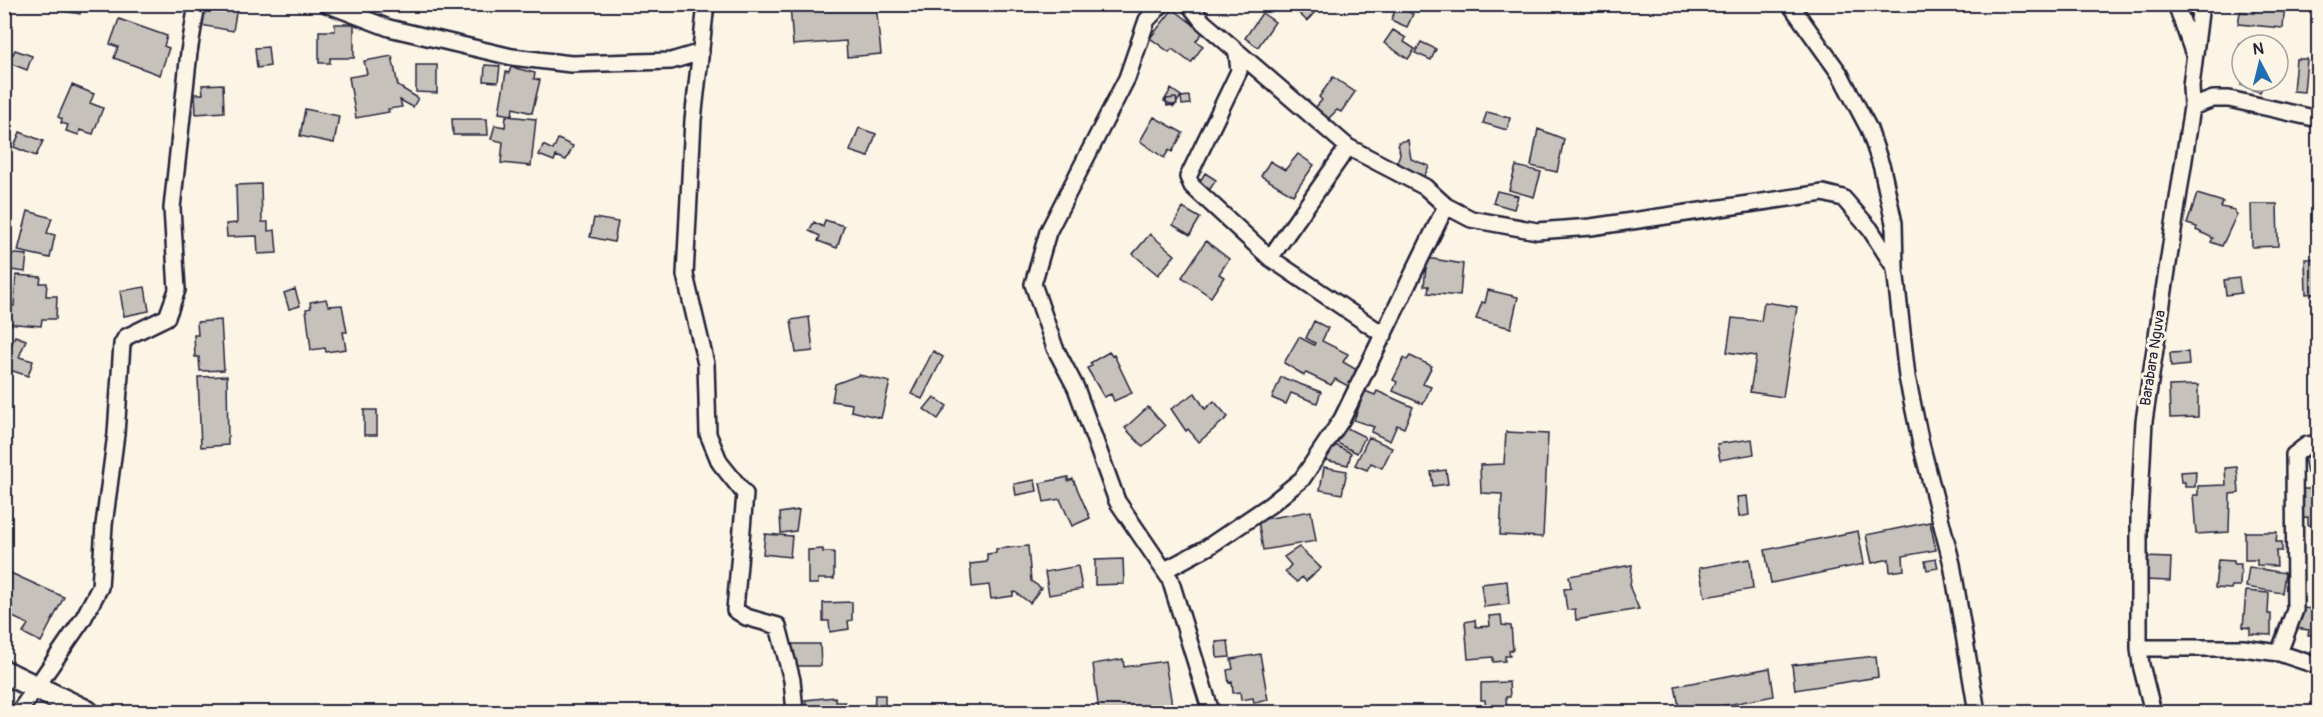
<svg xmlns="http://www.w3.org/2000/svg" width="2323" height="717" viewBox="0 0 2323 717" font-family="Pangolin,sans-serif">
<style>
.building{fill:#c6c1bb;stroke:#22223b;stroke-width:1.5}
.lines{fill:none;stroke-linecap:round;stroke-linejoin:round}
.minor-casing{stroke:#22223b;stroke-width:20}
.secondary-casing{stroke:#22223b;stroke-width:27}
.minor{stroke:#fcf5e5;stroke-width:15}
.secondary{stroke:#fcf5e5;stroke-width:22}
.labels{text-anchor:middle;dominant-baseline:central;stroke-width:6;stroke-linejoin:round;paint-order:stroke}
.street-label{font-size:15px;fill:#22223b;stroke:#fcf5e5}
</style>
<rect width="100%" height="100%" fill="#fcf5e5"/>
<filter id="ink" filterUnits="userSpaceOnUse"><feTurbulence type="fractalNoise" baseFrequency=".0167" numOctaves="2"/><feDisplacementMap in="SourceGraphic" scale="12" xChannelSelector="R" yChannelSelector="G"/><feConvolveMatrix kernelMatrix="1 2 1 2 8 2 1 2 1" color-interpolation-filters="sRGB"/></filter>
<g filter="url(#ink)">
<path class="building" d="M64,4H82L80,14L63,11Z
M204,4L237,7L233,31L200,25Z
M790,4H876L881,54L847,57L846,41L793,45Z
M1289,4H1320L1321,5L1307,21Z
M1441,4H1465L1462,12Z
M2255,4H2285L2283,28L2238,24L2240,12L2254,13Z
M1397,6L1413,14L1407,27L1391,20Z
M1173,9L1203,32L1196,41L1203,46L1191,63L1172,49L1169,52L1150,38Z
M1262,13L1275,22L1258,47L1245,38Z
M119,19L167,36L164,46L169,48L160,75L114,58L118,47L110,44Z
M335,24H354V58H330V63H319V31H335Z
M1393,30L1406,38L1404,42L1415,49L1408,59L1384,43Z
M1421,42L1436,49L1431,60L1415,53Z
M2240,44L2245,45H2242V61L2236,60Z
M268,47L270,66L257,68L255,48Z
M15,50L32,56L27,70L4,61L6,52L13,54Z
M392,56L398,86L418,98L413,107L400,100L402,107L388,109L389,112L356,118L349,77L367,74L364,61Z
M2296,59H2307L2304,92L2293,91Z
M416,65H437V93L416,92Z
M485,65L500,66L498,82L484,81Z
M511,67L535,73L534,79L540,80L532,113L513,108L512,115L499,113L506,72L509,73Z
M1333,77L1355,92L1341,112L1337,110L1328,119L1315,108L1322,100L1319,97Z
M2243,81H2265L2260,92L2241,85Z
M223,84L224,112L196,114L195,94H203L202,85Z
M72,85L94,94L90,103L103,108L93,134L80,130L79,135L66,131L68,125L61,123L62,119L58,117Z
M1171,89L1181,96L1174,107L1164,101Z
M1189,96L1190,104L1182,105L1181,97Z
M1176,98L1177,104L1167,106L1166,99Z
M305,109L339,116L334,143L300,136Z
M1487,112L1510,118L1507,130L1483,123Z
M506,116L536,119L531,166L501,163L503,142L491,139L495,125L505,127Z
M1154,117L1183,133L1172,152L1169,150L1164,158L1140,141Z
M452,119H487L488,135H453Z
M859,128L876,134L868,157L850,151Z
M1538,129L1564,139L1557,172L1531,166Z
M20,132L43,141L36,156L14,147Z
M558,139L573,146L566,160L556,156L554,161L539,155L543,145L553,150Z
M1408,140L1411,159L1429,166L1424,177L1396,165L1400,154L1398,142Z
M2315,143H2318V227H2315Z
M1298,154L1314,165L1293,195L1261,176L1270,161L1285,170Z
M1516,166L1541,172L1534,197L1509,190Z
M1205,173L1216,180L1208,192L1197,186Z
M261,184L262,222H268V231L275,230L277,253L258,254L257,236L227,237L226,224L237,223L236,185Z
M1497,191L1518,196L1514,209L1493,203Z
M2197,194L2223,202L2221,207L2235,210V213L2237,214L2222,246L2211,242L2213,238L2196,230L2197,227L2187,224Z
M2251,204H2277L2278,246L2252,247Z
M1183,208L1200,218L1190,235L1173,225Z
M28,211L52,218L47,233L55,235L50,258L18,251Z
M594,218L618,222L614,242L590,237Z
M825,220L844,226L837,248L818,241L820,236L809,231L814,222L823,227Z
M1150,234L1175,255L1158,275L1133,254Z
M1206,241L1229,259L1219,274L1224,277L1211,297L1182,277Z
M4,253L27,255L25,272L4,269Z
M1427,258L1463,264L1460,296L1428,293L1429,286H1424Z
M2305,259H2318V293L2306,294Z
M16,275L41,277L40,283H47L46,296H57L56,319H42L41,326L4,323L5,306H14Z
M2239,278L2241,293L2226,295L2224,280Z
M145,287L149,311L124,316L120,291Z
M295,289L300,306L289,309L284,293Z
M1488,290L1518,297L1511,328L1476,319L1482,302L1485,303Z
M326,299L328,306L342,305L347,332H343L346,349L326,352L325,348L311,350L306,309L311,308L310,302Z
M1764,302L1797,307L1783,397L1750,392L1756,356L1727,352L1732,318L1761,321Z
M809,317L813,351L796,353L791,320Z
M221,320L224,370L200,371L199,357H195L194,335H198L197,322Z
M1314,321L1328,328L1322,341L1348,354L1343,362L1357,370L1348,386L1335,379L1331,385L1306,373L1304,375L1284,363L1299,337L1314,345L1315,343L1306,338Z
M15,336L26,340L19,357L33,361L28,376L10,370L11,366L4,364Z
M933,351L943,357L922,399L911,394Z
M1109,352L1112,356L1114,355L1132,393L1114,401L1111,394L1104,397L1087,368L1092,366L1090,363Z
M2188,352L2189,365L2171,367L2170,353Z
M1410,356L1432,366L1423,384L1431,387L1423,404L1393,391L1397,382L1393,380L1404,358L1407,360Z
M859,375L890,382L881,418L851,411L852,404L832,401L835,384Z
M227,376L228,445L201,447L198,377Z
M1281,377L1321,392L1317,403L1291,393L1286,404L1272,398Z
M2198,385V417L2170,418L2169,386Z
M1365,391L1375,395L1377,391L1413,407L1404,428L1397,425L1390,441L1371,432L1374,427L1354,420Z
M1195,393L1205,409L1214,401L1228,417L1199,442L1188,429L1186,431L1171,409Z
M934,397L947,406L938,419L924,409Z
M1148,407L1165,426L1143,447L1125,428Z
M364,410H377V435H364Z
M1341,425L1365,437L1357,453L1333,441Z
M1506,432L1548,434L1543,537L1500,535L1502,494L1481,493L1480,465L1504,464Z
M1369,437L1392,448L1382,468L1371,463L1367,470L1355,465Z
M1752,439L1754,454L1720,460L1717,444Z
M1331,443L1351,453L1348,465L1321,459Z
M2318,449V482L2314,483L2312,472L2307,473L2303,452Z
M1324,467L1347,471L1342,494L1320,490Z
M2237,467L2239,493L2230,494L2229,532L2196,534L2193,495H2198V486L2226,485L2225,468Z
M1446,470L1448,484L1433,486L1431,472Z
M2196,471L2195,487H2185V482H2181L2180,472Z
M1068,477V481L1073,479L1090,518L1072,526L1060,499L1044,502L1040,483Z
M1035,480L1037,491L1016,495L1014,484Z
M2298,489H2318L2317,525H2308V517L2298,518Z
M1747,496L1749,515L1739,517L1737,497Z
M799,510L796,531L781,533L780,513Z
M1311,511L1316,541L1263,550L1258,520Z
M1930,522L1936,550L1903,556L1904,570L1890,572L1889,559L1872,563L1866,535Z
M1858,531L1864,564L1771,583L1765,550Z
M2245,532H2277L2276,542H2282V551H2276L2277,566L2257,565V560H2245Z
M765,534L792,536L790,557L763,554Z
M1028,546L1031,581L1041,588L1030,603L1015,592L1013,593V596L991,599L989,585L972,587L970,564L987,562V554L996,553V549Z
M1299,547L1321,568L1306,581L1302,577L1297,582L1285,572L1291,565L1284,557Z
M823,549V552H834V579H818V584H808V550Z
M2144,557L2171,558L2170,581L2143,580Z
M1123,559L1124,584L1095,585V560Z
M1750,559L1753,589L1705,597L1699,568Z
M1936,559L1938,568L1927,570L1925,561Z
M2218,560L2234,561V564H2241L2240,586H2232L2231,589L2215,588Z
M1632,565L1630,588L1639,609L1576,620L1575,609L1567,610L1564,589L1571,588L1569,576Z
M1078,566L1082,589L1049,595L1045,572Z
M2249,567L2285,573L2282,593L2246,587Z
M4,570L64,597L41,642L23,633L28,624L4,613Z
M1507,581L1509,604L1484,607L1481,584Z
M2246,591L2269,593L2268,614H2271V635L2250,634V628L2243,627Z
M2311,600H2318V642L2313,641L2314,635H2308L2309,630L2294,628L2297,607L2311,609Z
M852,602V620L848,621L849,629L830,632L829,621H823V603Z
M1501,615L1502,625L1511,626L1513,650L1509,651L1510,656H1505V661L1493,662V657L1468,659L1465,622L1475,620L1476,627L1490,626L1489,616Z
M1228,641L1230,657L1217,658L1216,642Z
M788,644H820L821,666H792Z
M1260,654L1268,700L1254,703L1253,698L1241,700L1240,692L1233,693L1232,682L1229,683L1227,670L1233,669L1231,659Z
M1876,656L1878,677L1795,690L1792,665Z
M1123,659L1124,667L1165,661L1173,712H1099L1093,664Z
M1770,668L1774,696L1690,712H1680L1675,686Z
M1509,682L1510,697H1506L1507,712H1486L1485,700H1481V683Z
M875,695H885V712H874Z
M835,697L836,702H845V712H801V706H806L805,700Z"/>
<g class="lines">
<g class="minor-casing">
<path id="minor" d="M326,4L389,28L512,57L571,64L671,61L701,52
M706,4L693,120L685,275L706,364L708,434L720,463L745,494L735,610L746,617L778,626L792,680L795,712
M1162,4L1147,20L1127,78L1048,232L1033,284L1055,348L1076,388L1117,501L1170,579L1211,712
M1189,4L1203,22L1348,147L1425,187L1446,206L1471,219L1537,231L1591,227L1823,193L1843,198L1870,229L1895,268
M1790,4L1840,74L1869,129L1882,168L1894,223L1895,268L1907,377L1921,444L1952,564L1977,712
M2176,4L2193,52
M1237,53L1239,71L1188,177L1192,186L1270,258L1384,335
M2192,107L2213,99H2229L2318,119
M1270,258L1348,147
M1165,570L1208,547L1270,505L1302,479L1342,419L1446,206
M2139,648H2243L2279,653L2318,666
M2279,653L2295,610L2294,455L2307,445L2318,443
M19,712L83,619L100,587L104,525L116,434L122,344L126,337L167,317L177,290L172,208L189,52L197,4
M2153,712L2141,665L2139,648V518L2144,421L2192,107L2191,86L2201,4"/>
</g>
<g class="secondary-casing">
<path id="secondary" d="M4,672L87,712"/>
</g>
<use href="#minor" class="minor"/>
<use href="#secondary" class="secondary"/>
</g>
</g>
<g class="labels">
<g class="street-label">
<text transform="translate(2153 358) rotate(-81)">Barabara Nguva</text>
</g>
</g>
<rect width="2323" height="717" fill="none" stroke="#fcf5e5" stroke-width="24"/>
<rect x="12" y="12" width="2299" height="693" fill="none" stroke="#22223b" stroke-width="2" filter="url(#ink)"/>
<g transform="translate(2260 63) rotate(353)"><circle r="28" fill="#fcf5e5" stroke="#a5a1a1" stroke-width="1.5"/>
<path d="M0-4.5L10 22L0 15L-10 22Z" fill="#1f6fb2"/>
<text y="-9" font-size="16" font-weight="bold" text-anchor="middle" fill="#22223b">N</text>
</g>
</svg>
